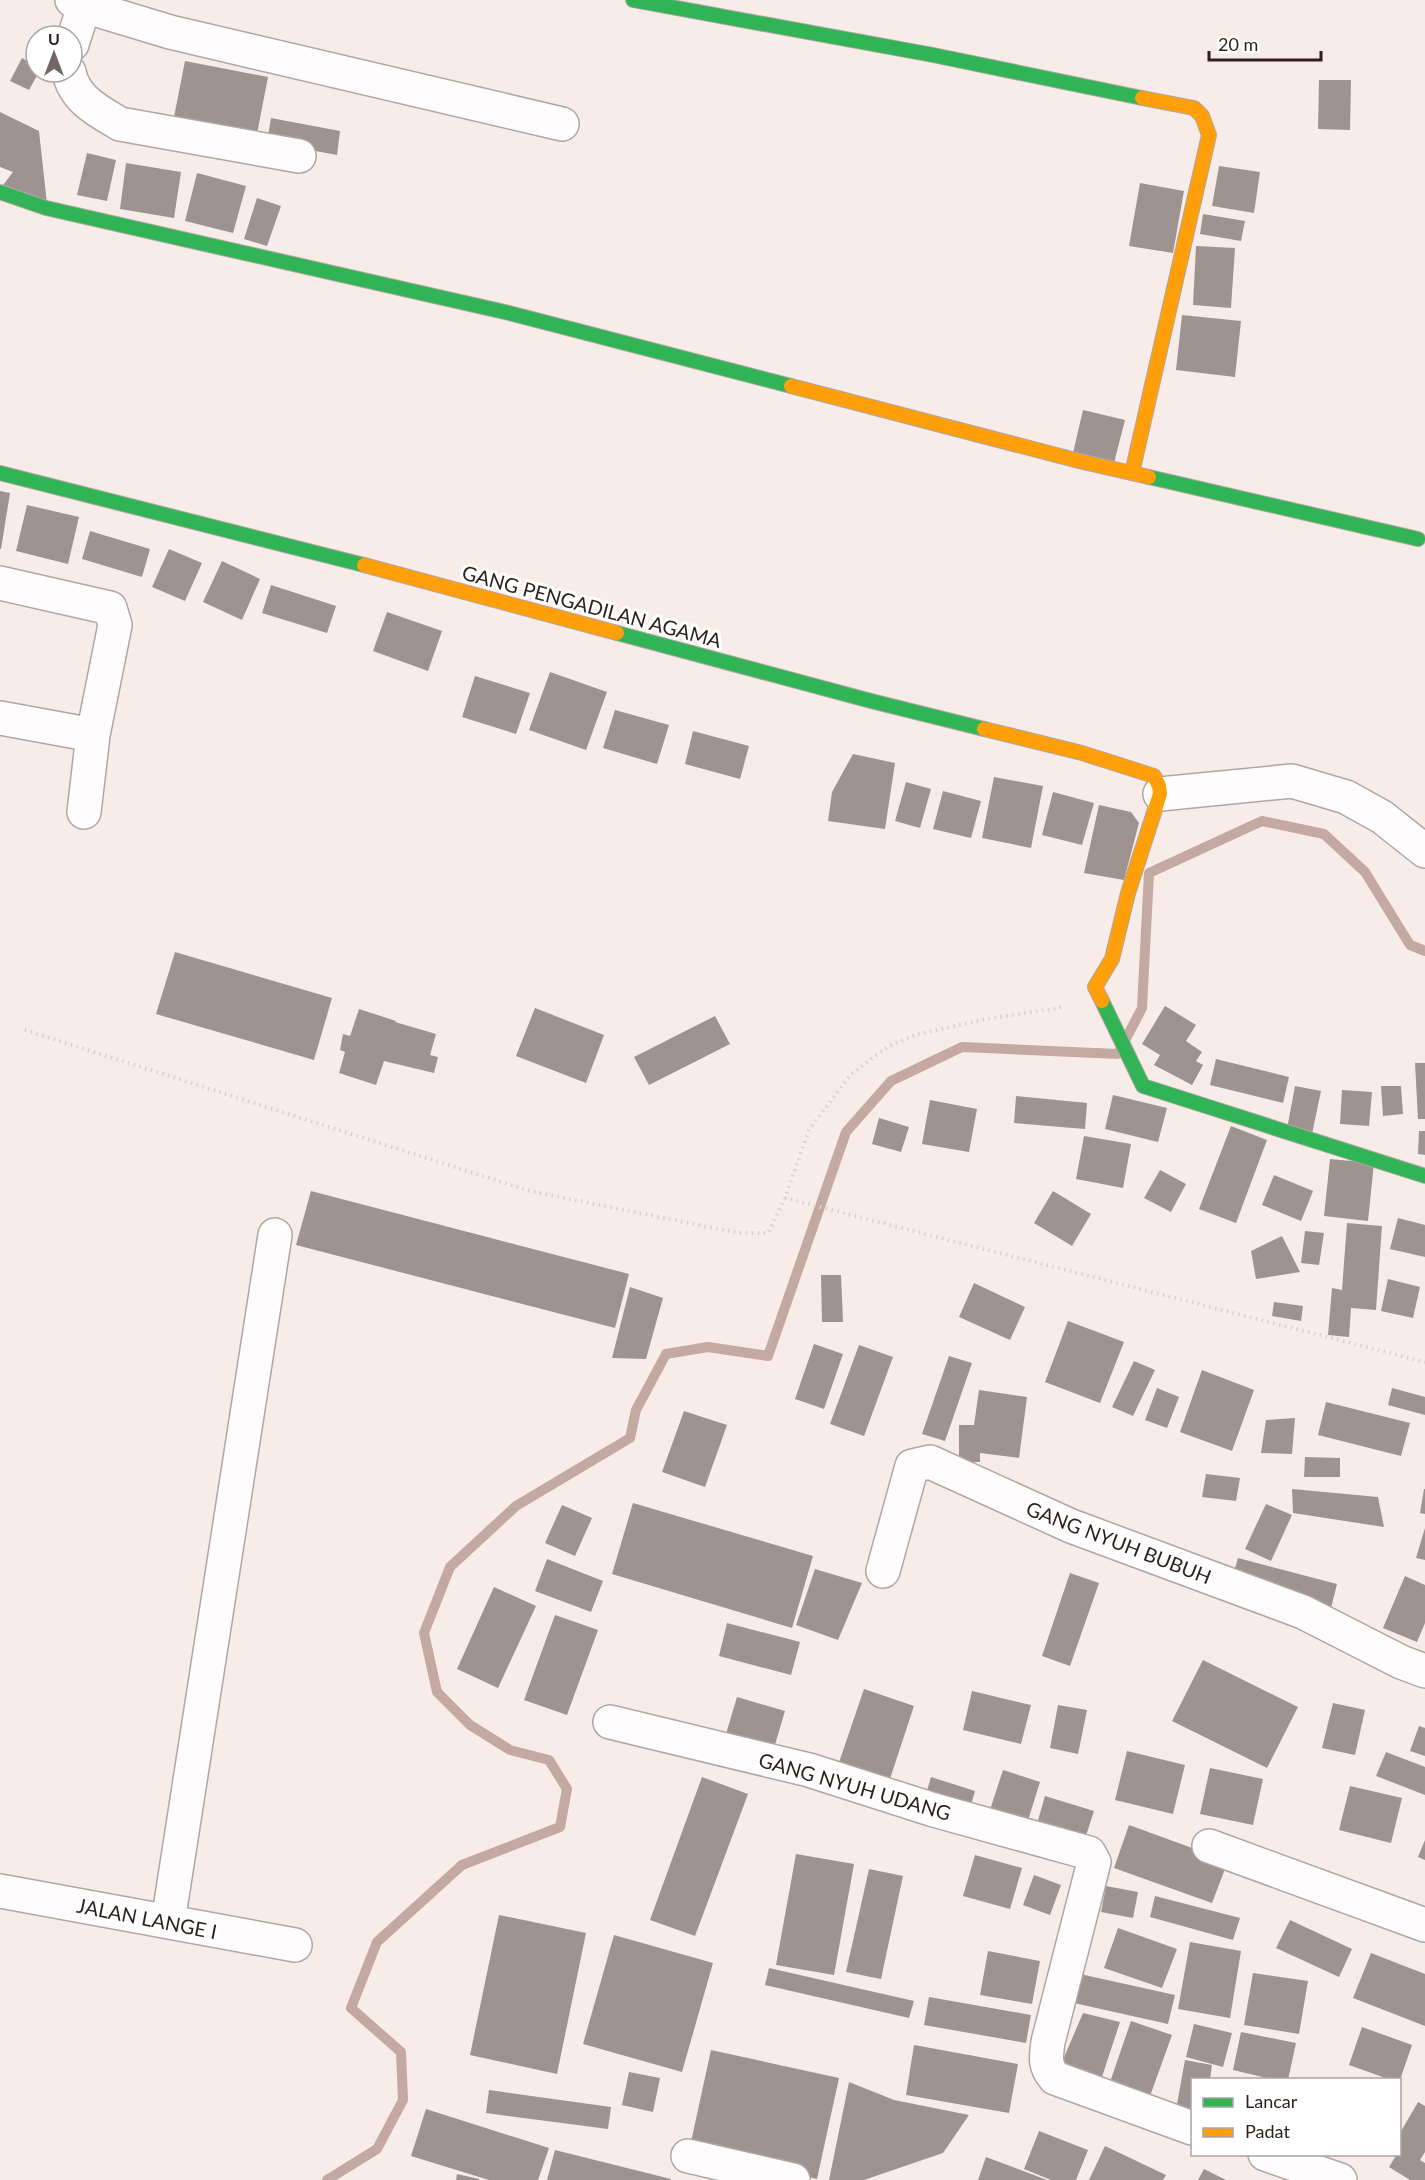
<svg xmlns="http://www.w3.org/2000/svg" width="1425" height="2180" viewBox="0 0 1425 2180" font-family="Lato,sans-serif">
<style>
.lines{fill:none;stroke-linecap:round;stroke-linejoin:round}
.stream{stroke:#c4a9a3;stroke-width:10}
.building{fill:#9e9390}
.street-casing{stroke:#b1a6a3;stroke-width:36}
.fast-casing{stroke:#b1a6a3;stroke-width:16}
.slow-casing{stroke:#b1a6a3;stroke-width:16}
.path{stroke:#d6d2d2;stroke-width:4;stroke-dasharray:1.5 4.5;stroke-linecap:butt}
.street{stroke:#fefcfc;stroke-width:33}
.fast{stroke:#30b455;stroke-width:14}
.slow{stroke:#ff9f0a;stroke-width:14}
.labels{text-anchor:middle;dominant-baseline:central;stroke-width:6;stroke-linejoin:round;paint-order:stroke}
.street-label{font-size:20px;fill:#2c1f1c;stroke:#fff}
</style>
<rect width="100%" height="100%" fill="#f8ece9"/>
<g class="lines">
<path class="stream" d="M327,2180L377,2149L403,2100L401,2052L351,2008L377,1942L462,1865L560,1827L567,1789L549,1760L510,1750L470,1725L437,1692L424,1633L450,1567L516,1506L630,1438L636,1410L666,1354L708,1347L768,1356L846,1132L891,1081L962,1047L1118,1054L1142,1008L1149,873L1262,821L1324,834L1365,872L1410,945L1425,951"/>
</g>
<path class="building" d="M22,58L36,66V72H39L29,90L10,81Z
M185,61L268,77L257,134L174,117Z
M1319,80H1351L1350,130L1318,129Z
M0,112L39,131L47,204L0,189L13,172L0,167Z
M271,118L340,131L337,155L267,142Z
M87,153L116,160L107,201L77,195Z
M126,163L181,172L174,218L120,209Z
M1219,166L1260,172L1254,213L1212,206Z
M197,173L246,186L233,233L185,221Z
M1140,183L1184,191L1173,253L1129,246Z
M257,198L281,206L267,246L244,239Z
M1203,214L1245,221L1241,241L1200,234Z
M1196,246L1235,248L1231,308L1193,305Z
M1182,315L1241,321L1235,377L1176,370Z
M1083,410L1125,420L1114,463L1073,453Z
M0,491L10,493L1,549H0Z
M27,505L79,517L68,564L16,551Z
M90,531L150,549L142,577L82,559Z
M169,549L202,563L185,601L152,587Z
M222,561L260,579L242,620L203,602Z
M271,585L336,606L327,633L262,613Z
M387,612L442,631L428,671L373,651Z
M550,672L607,692L586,750L529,730Z
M475,676L530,693L516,734L462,717Z
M615,710L669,725L657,764L603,748Z
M693,731L749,746L740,779L685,764Z
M853,754L895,763L885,829L828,821L832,792Z
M994,777L1043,786L1031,848L982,838Z
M906,782L931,789L920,828L895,821Z
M943,791L981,801L971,838L933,829Z
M1053,792L1094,803L1082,845L1042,835Z
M1099,805L1131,812L1139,823L1124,880L1084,873Z
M175,952L332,998L314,1060L156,1014Z
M1165,1006L1196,1025L1186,1041L1202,1052L1196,1061L1203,1065L1192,1085L1154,1065L1160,1055L1142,1044Z
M535,1008L604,1035L586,1083L516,1056Z
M359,1009L396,1021L395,1022L436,1034L430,1055L438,1057L434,1073L384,1061L376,1085L339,1073L345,1052L340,1050L343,1034L350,1036Z
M715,1016L730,1044L649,1085L634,1057Z
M1216,1059L1289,1077L1283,1103L1210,1085Z
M1415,1063H1425V1119H1418Z
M1295,1086L1321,1091L1312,1134L1287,1129Z
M1381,1086H1401L1403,1114L1383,1116Z
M1342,1090L1372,1092L1369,1126L1340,1124Z
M1113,1095L1167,1108L1158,1142L1105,1129Z
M1016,1096L1087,1103L1085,1129L1014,1123Z
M930,1100L977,1109L969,1152L922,1144Z
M879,1118L909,1127L901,1152L872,1144Z
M1231,1126L1267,1140L1236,1223L1199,1209Z
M1419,1131H1425V1155L1418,1154Z
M1084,1136L1131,1144L1123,1188L1076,1179Z
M1330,1159L1374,1163L1368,1221L1324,1216Z
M1160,1170L1186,1184L1171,1212L1144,1198Z
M1274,1175L1313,1191L1301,1221L1262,1205Z
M311,1191L629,1274L615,1328L296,1245Z
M1053,1191L1091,1214L1072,1246L1034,1223Z
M1398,1218L1425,1225V1257L1390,1249Z
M1347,1223L1382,1226L1376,1310L1351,1308L1349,1337L1328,1335L1332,1288L1342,1290Z
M1305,1231L1324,1233L1319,1265L1301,1263Z
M1282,1236L1300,1272L1256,1279L1251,1251Z
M821,1275H841L843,1322H822Z
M1388,1279L1420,1287L1413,1318L1381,1311Z
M974,1283L1025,1307L1010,1340L959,1317Z
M630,1287L663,1298L646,1359L612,1358Z
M1274,1302L1303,1306L1301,1321L1272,1316Z
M1068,1321L1124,1342L1100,1403L1045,1382Z
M814,1344L843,1354L824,1409L795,1399Z
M859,1345L893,1357L864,1436L830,1424Z
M949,1356L972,1363L945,1441L922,1434Z
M1134,1361L1155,1370L1133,1416L1112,1407Z
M1202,1370L1254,1390L1232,1451L1180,1432Z
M1157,1388L1179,1397L1167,1428L1145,1420Z
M1392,1388L1425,1397V1415L1388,1405Z
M979,1390L1027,1397L1019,1458L980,1453V1462H959V1425H974Z
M1326,1402L1410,1423L1401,1456L1318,1435Z
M684,1411L727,1425L705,1487L662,1472Z
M1295,1418L1292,1454L1261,1453L1266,1420Z
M1305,1457L1340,1458V1477H1304Z
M1206,1474L1240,1478L1236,1501L1202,1497Z
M1292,1489L1378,1497L1384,1527L1293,1513Z
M1424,1489H1425V1514L1420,1513Z
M633,1503L813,1556L792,1628L612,1574Z
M1266,1504L1292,1515L1271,1561L1245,1549Z
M562,1505L592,1518L575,1556L545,1543Z
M1425,1528V1560L1416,1558Z
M1238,1558L1337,1584L1331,1608L1231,1582Z
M547,1559L603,1581L591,1612L535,1591Z
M815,1569L862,1583L838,1640L796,1625Z
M1070,1573L1099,1583L1070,1666L1042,1656Z
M1405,1576L1425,1585V1623L1417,1642L1383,1628Z
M494,1587L536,1606L498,1688L457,1669Z
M555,1615L598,1630L567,1715L524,1700Z
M727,1623L800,1642L791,1675L719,1656Z
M1203,1660L1298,1707L1267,1768L1172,1721Z
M864,1689L914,1706L885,1794L834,1777Z
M972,1691L1031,1705L1021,1744L963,1730Z
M737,1697L785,1711L774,1748L726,1734Z
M1333,1703L1365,1710L1355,1755L1322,1748Z
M1058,1705L1087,1710L1078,1754L1050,1748Z
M1419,1726L1425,1728V1756L1410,1751Z
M1127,1751L1185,1765L1173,1814L1115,1800Z
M1386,1752L1425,1767V1795L1376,1776Z
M1210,1768L1263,1779L1253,1825L1200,1814Z
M1003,1770L1040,1782L1025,1830L987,1819Z
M702,1777L748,1794L695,1936L650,1920Z
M931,1777L975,1791L967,1819L923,1805Z
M1350,1786L1402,1798L1391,1843L1339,1830Z
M1045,1796L1094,1811L1082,1848L1034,1834Z
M1129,1825L1228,1861L1212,1903L1114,1868Z
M1425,1840V1860L1418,1857Z
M796,1854L854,1864L834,1975L776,1965Z
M975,1855L1022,1868L1010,1909L963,1896Z
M869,1869L903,1876L881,1979L846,1972Z
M1034,1875L1061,1885L1050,1915L1023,1905Z
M1106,1886L1138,1892L1133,1918L1101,1912Z
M1155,1896L1240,1918L1233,1940L1150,1917Z
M499,1915L586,1933L557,2074L470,2055Z
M1290,1920L1352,1949L1339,1977L1276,1948Z
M1118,1928L1177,1949L1162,1988L1104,1968Z
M614,1935L713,1963L682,2072L583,2044Z
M1190,1942L1241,1951L1230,2018L1178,2009Z
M988,1951L1040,1961L1032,2004L980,1995Z
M1371,1953L1425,1974V2026L1353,1998Z
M769,1968L914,2001L909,2018L765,1985Z
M1253,1973L1308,1981L1299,2034L1244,2025Z
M1080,1974L1175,1995L1168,2024L1074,2003Z
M929,1997L1031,2015L1026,2043L924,2025Z
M1083,2013L1120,2022L1100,2083L1059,2069Z
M1131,2021L1172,2035L1150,2096L1110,2082Z
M1194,2024L1232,2033L1223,2067L1186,2057Z
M1362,2027L1412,2045L1400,2080H1391L1349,2065Z
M1241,2032L1296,2043L1288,2080H1275L1233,2070Z
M914,2045L1018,2064L1009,2113L906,2095Z
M711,2050L839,2078L817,2179L689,2151Z
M1185,2060L1212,2065L1210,2080H1192V2118L1175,2115Z
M629,2072L660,2078L653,2112L622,2105Z
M849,2082L894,2100L969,2115L943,2153L864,2180H829Z
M489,2090L611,2107L608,2129L486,2113Z
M1418,2102L1425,2106V2152L1420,2160L1425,2163V2180H1410L1389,2167L1397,2154H1400V2133Z
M426,2109L549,2148L538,2180H489L411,2156Z
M1039,2131L1088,2150L1076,2180H1051L1024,2169Z
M1105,2146L1166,2175L1163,2180H1089Z
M555,2150L671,2179V2180H547Z
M986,2157L1047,2180H978Z
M1204,2169L1226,2180H1198Z
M457,2174L479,2179V2180H456Z"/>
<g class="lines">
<g class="street-casing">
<path id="street" d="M72,0L84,6L170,32L562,124
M72,44L84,6L88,0
M69,72C74,99 98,111 120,124L299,156
M0,583L110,608L115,625L93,735L84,812
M0,718L93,735
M1160,794L1292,781L1346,797L1382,817L1425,851
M883,1571L912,1466L930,1462L1071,1526L1303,1612L1401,1662L1425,1671
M610,1722L809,1770L934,1810L1089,1853L1094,1862L1048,2042C1046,2057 1044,2066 1055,2078L1192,2128
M1209,1846L1425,1925
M0,1891L295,1945
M168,1922L275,1235
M1265,2154L1340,2180
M688,2156L793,2180"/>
</g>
<g class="fast-casing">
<path id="fast" d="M633,0L933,55L1142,98
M0,192L46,208L509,313L791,386
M0,473L364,565
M1149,477L1418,539
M617,633L871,701L984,729
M1102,1001L1143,1086L1425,1176"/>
</g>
<g class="slow-casing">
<path id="slow" d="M791,386L1079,461L1149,477
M1132,473L1209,135L1202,116L1194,108L1142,98
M364,565L617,633
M984,729L1082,753L1154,776L1159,786L1160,794L1128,893L1112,959L1095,987L1102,1001"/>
</g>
<path class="path" d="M25,1030L530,1191L738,1233H768L785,1198L809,1130L851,1074L889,1046L918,1034L987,1019L1065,1007
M785,1198L1425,1362"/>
<use href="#street" class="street"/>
<use href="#fast" class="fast"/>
<use href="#slow" class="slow"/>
</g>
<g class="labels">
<g class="street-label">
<text transform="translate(592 606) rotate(15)">GANG PENGADILAN AGAMA</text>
<text transform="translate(1119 1542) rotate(21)">GANG NYUH BUBUH</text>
<text transform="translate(855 1786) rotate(16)">GANG NYUH UDANG</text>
<text transform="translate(147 1918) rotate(11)">JALAN LANGE I</text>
</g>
</g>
<rect x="1191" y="2078" width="210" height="78" fill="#ffffff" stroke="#aba5a4" stroke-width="1.5"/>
<rect x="1203" y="2098" width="30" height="9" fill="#30b455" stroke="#aba5a4" stroke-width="1.5"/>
<text x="1245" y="2108" font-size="18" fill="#2c1f1c">Lancar</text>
<rect x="1203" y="2128" width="30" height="9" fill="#ff9f0a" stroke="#aba5a4" stroke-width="1.5"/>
<text x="1245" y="2138" font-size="18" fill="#2c1f1c">Padat</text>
<g transform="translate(54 54)"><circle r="28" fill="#ffffff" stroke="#aba5a4" stroke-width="1.5"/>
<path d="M0-4.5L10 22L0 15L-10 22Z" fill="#736764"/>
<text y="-9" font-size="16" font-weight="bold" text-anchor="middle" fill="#2c1f1c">U</text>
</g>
<path d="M1209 51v9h112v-9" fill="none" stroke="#2c1f1c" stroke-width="3"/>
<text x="1218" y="51" font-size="18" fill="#2c1f1c" stroke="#ffffff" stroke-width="4.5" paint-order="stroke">20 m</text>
</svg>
